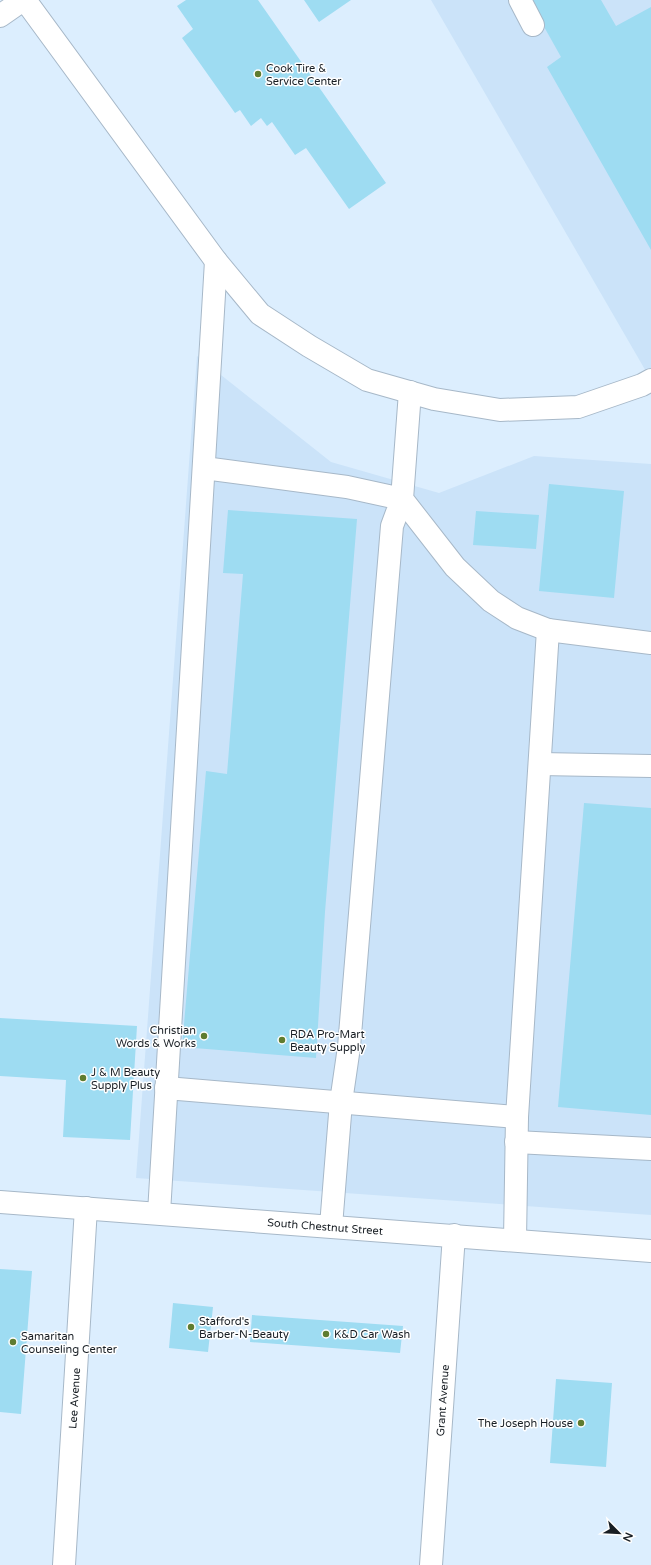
<svg xmlns="http://www.w3.org/2000/svg" width="651" height="1565" viewBox="0 0 651 1565" font-family="'Varela Round',sans-serif">
<style>
.built{fill:#cbe3f9}
.building{fill:#9edcf2}
.lines{fill:none;stroke-linecap:round;stroke-linejoin:round}
.minor-casing{stroke:#a7b8c8;stroke-width:24}
.major-casing{stroke:#a7b8c8;stroke-width:24}
.minor{stroke:#fff;stroke-width:22}
.major{stroke:#fff;stroke-width:22}
.poi-dot{fill:#5f7c30;stroke:#fff;stroke-width:1.5}
.labels{text-anchor:middle;dominant-baseline:central;stroke-width:3;stroke-linejoin:round;paint-order:stroke}
.poi-label{font-size:11px;fill:#181e24;stroke:#fff;text-anchor:start}
.street-label{font-size:11px;fill:#181e24;stroke:#fff}
</style>
<rect width="100%" height="100%" fill="#dceefe"/>
<path class="built" d="M431,0H651V380Z
M197,356L331,462L439,493L534,456L651,464V1215L136,1178Z"/>
<path class="building" d="M186,0H258L386,183L349,209L306,148L295,155L272,122L267,126L261,118L251,126L240,110L235,113L182,38L193,29L177,6Z
M304,0H351L319,22Z
M529,0H601L616,26L651,7V250L547,67L561,57Z
M549,484L624,491L614,598L539,591Z
M228,510L357,519L325,912L316,1058L182,1047L206,771L227,774L243,574L223,573Z
M476,511L539,515L536,549L473,545Z
M584,803L651,808V1115L558,1107Z
M0,1018L137,1026L130,1140L63,1137L66,1080L0,1076Z
M0,1269L32,1271L21,1414L0,1412Z
M173,1303L213,1307L208,1352L169,1348Z
M252,1315L403,1326L400,1353L250,1342Z
M556,1379L612,1383L606,1467L550,1463Z"/>
<g class="lines">
<g class="minor-casing">
<g id="minor">
<path d="M25,0L216,261L260,314L309,346L367,380L434,399L500,410L578,407L642,385L651,380"/>
<path d="M520,0L533,25"/>
<path d="M410,392L402,499L455,567L491,601L517,618L548,630L651,643"/>
<path d="M204,468L347,487L402,499L392,526L349,1047L341,1102L331,1226"/>
<path d="M540,764L651,766"/>
<path d="M166,1088L517,1117"/>
<path d="M516,1142L651,1149"/>
<path d="M159,1213L216,261"/>
<path d="M515,1240L517,1117L548,630"/>
<path id="s1" d="M64,1565L86,1208"/>
<path id="s2" d="M431,1565L454,1235"/>
</g>
</g>
<g class="major-casing">
<g id="major">
<path d="M0,16L23,0"/>
<path id="s3" d="M0,1202L651,1251"/>
</g>
</g>
<use href="#minor" class="minor"/>
<use href="#major" class="major"/>
</g>
<g class="poi-dot">
<circle cx="258" cy="74" r="4"/>
<circle cx="204" cy="1036" r="4"/>
<circle cx="282" cy="1040" r="4"/>
<circle cx="83" cy="1078" r="4"/>
<circle cx="191" cy="1327" r="4"/>
<circle cx="326" cy="1334" r="4"/>
<circle cx="13" cy="1342" r="4"/>
<circle cx="581" cy="1423" r="4"/>
</g>
<g class="labels">
<g class="poi-label">
<text x="266" y="68">Cook Tire &amp;<tspan x="266" dy="13">Service Center</tspan></text>
<text x="196" y="1030" text-anchor="end">Christian<tspan x="196" dy="13">Words &amp; Works</tspan></text>
<text x="290" y="1034">RDA Pro-Mart<tspan x="290" dy="13">Beauty Supply</tspan></text>
<text x="91" y="1072">J &amp; M Beauty<tspan x="91" dy="13">Supply Plus</tspan></text>
<text x="199" y="1321">Stafford's<tspan x="199" dy="13">Barber-N-Beauty</tspan></text>
<text x="334" y="1334">K&amp;D Car Wash</text>
<text x="21" y="1336">Samaritan<tspan x="21" dy="13">Counseling Center</tspan></text>
<text x="573" y="1423" text-anchor="end">The Joseph House</text>
</g>
<g class="street-label">
<text stroke="none"><textPath href="#s3" startOffset="326">South Chestnut Street</textPath></text>
<text stroke="none"><textPath href="#s1" startOffset="167">Lee Avenue</textPath></text>
<text stroke="none"><textPath href="#s2" startOffset="165">Grant Avenue</textPath></text>
</g>
</g>
<g transform="translate(619 1533) rotate(114)" stroke="#ffffff" stroke-width="3" paint-order="stroke">
<path d="M0-3L7 15L0 10L-7 15Z" fill="#181e24"/>
<text y="-6" font-size="11" font-weight="bold" text-anchor="middle" fill="#181e24">N</text>
</g>
</svg>
